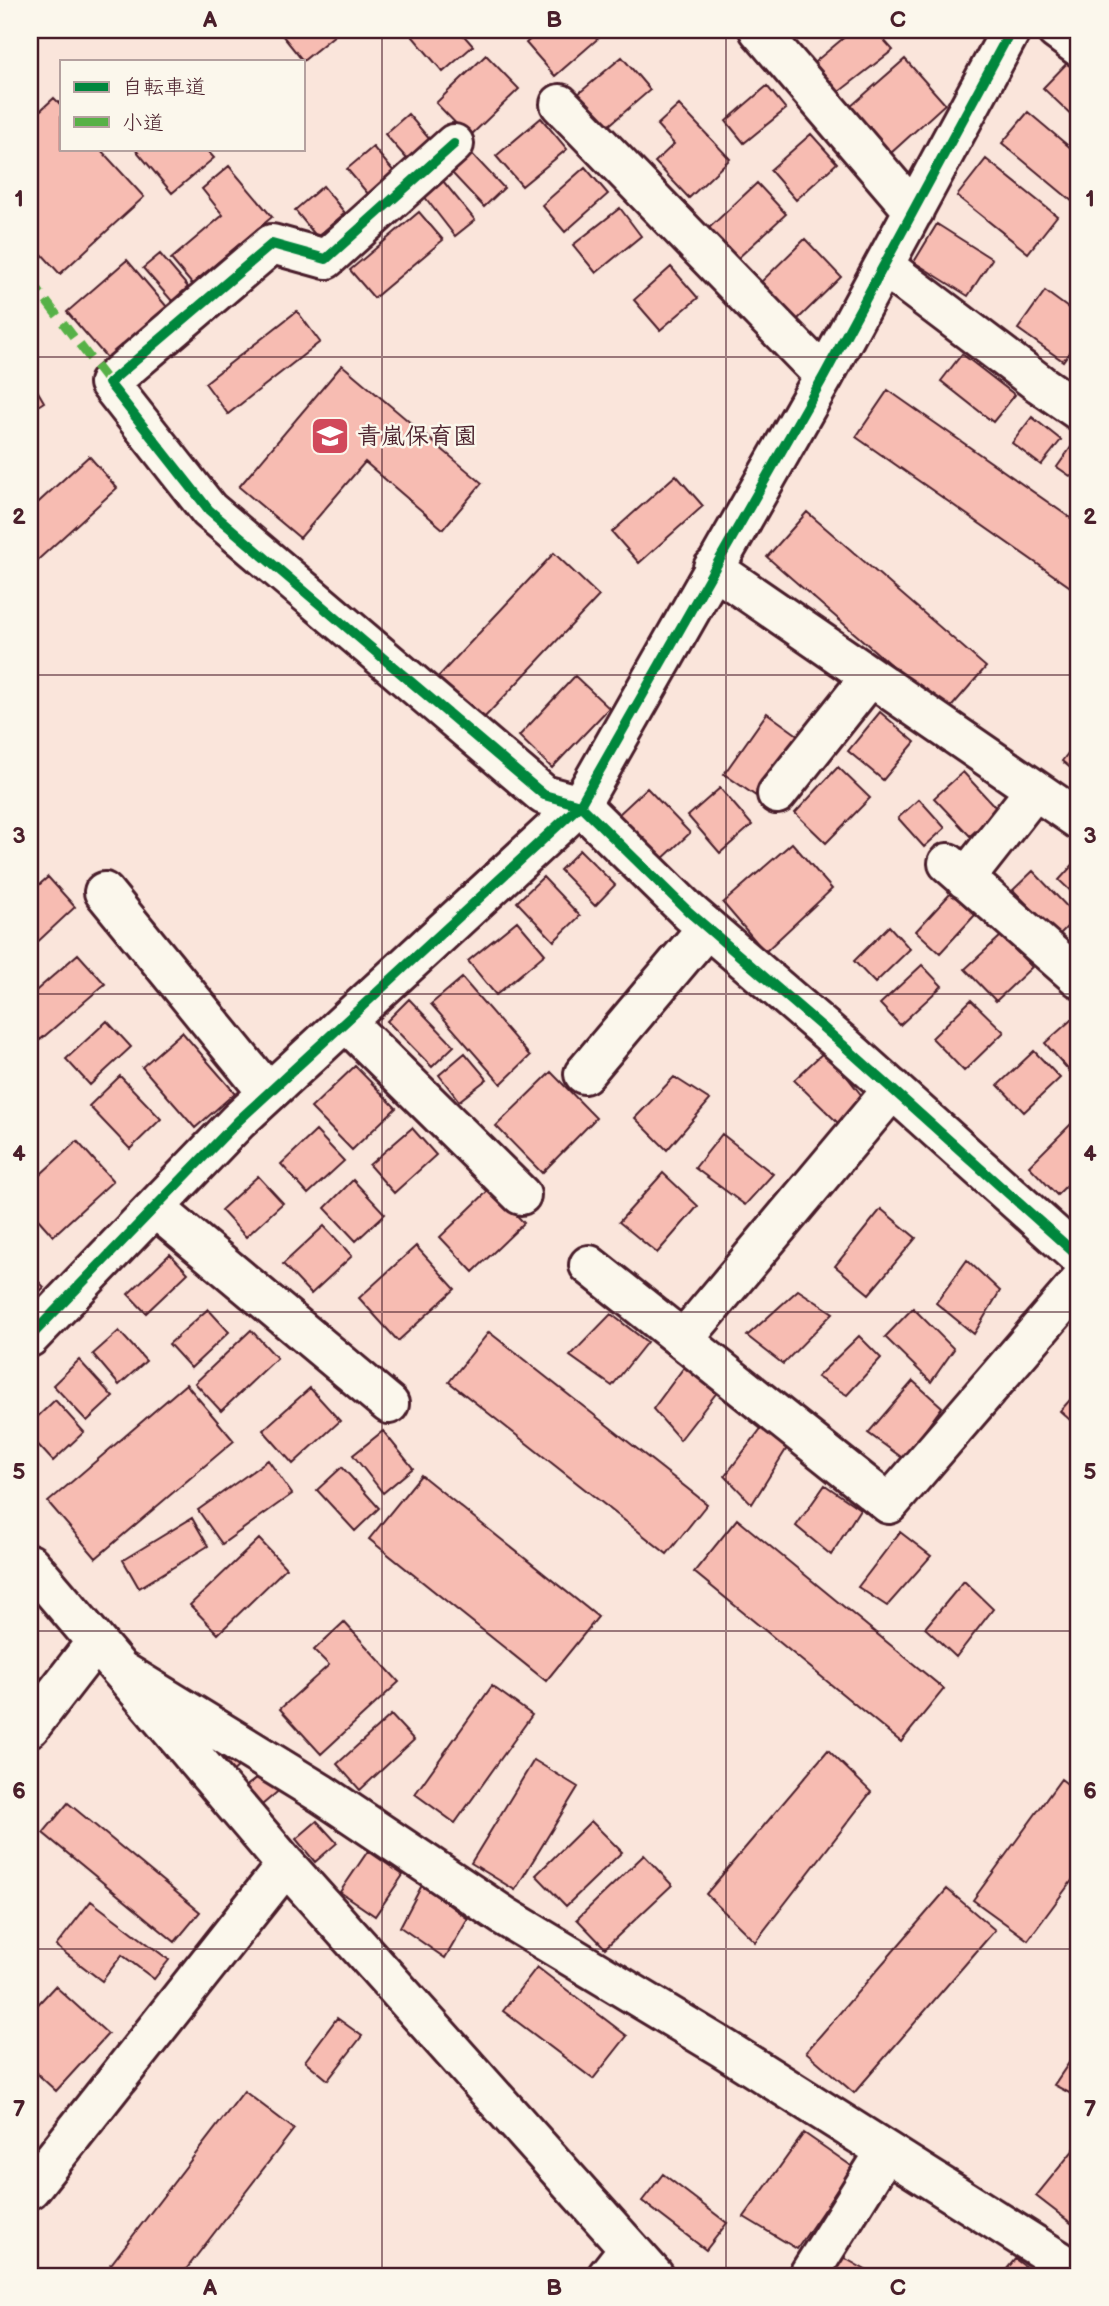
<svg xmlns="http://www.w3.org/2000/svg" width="1109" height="2306" viewBox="0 0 1109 2306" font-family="'Balsamiq Sans','Klee One',sans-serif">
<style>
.building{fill:#f7bcb2;stroke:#4a1f2b;stroke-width:2}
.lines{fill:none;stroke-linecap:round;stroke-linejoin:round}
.minor-casing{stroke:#4a1f2b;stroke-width:44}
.minor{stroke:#fbf7ec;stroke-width:38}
.quiet{stroke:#57b146;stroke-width:9;stroke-dasharray:18 9;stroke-linecap:butt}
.cycleway-casing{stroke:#fbf7ec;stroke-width:15}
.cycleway{stroke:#00873e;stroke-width:10}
.grid{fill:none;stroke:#4a1f2b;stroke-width:2;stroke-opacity:0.55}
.labels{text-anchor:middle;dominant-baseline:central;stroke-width:5;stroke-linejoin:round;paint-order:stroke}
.poi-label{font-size:24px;font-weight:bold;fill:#4a1f2b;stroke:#fbf7ec;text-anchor:start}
.neatline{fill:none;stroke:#4a1f2b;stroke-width:2.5}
.grid-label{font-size:23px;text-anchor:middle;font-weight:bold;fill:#4a1f2b}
</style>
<rect width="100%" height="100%" fill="#fae5db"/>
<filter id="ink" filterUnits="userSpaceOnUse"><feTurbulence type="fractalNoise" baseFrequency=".0143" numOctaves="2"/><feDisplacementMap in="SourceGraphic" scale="14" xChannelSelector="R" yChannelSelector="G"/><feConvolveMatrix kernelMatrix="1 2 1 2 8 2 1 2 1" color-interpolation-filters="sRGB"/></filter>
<g filter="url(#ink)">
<path class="building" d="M278,30H341L303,61Z
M407,30H459L473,46L443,72Z
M541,30H596L601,36L555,76L526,43Z
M853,30H875L893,50L835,95L810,66Z
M486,55L519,89L469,137L436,103Z
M622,57L650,90L607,127L578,94Z
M1072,58L1079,65V122L1043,88Z
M905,59L945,104L891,153L850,107Z
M767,86L786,109L744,143L726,121Z
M54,98L61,105V149H100L144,197L60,274L30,241V120Z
M679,105L730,159L689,198L655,162L674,144L657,125Z
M1028,112L1079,155V194L1073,202L1002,143Z
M408,114L431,141L408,160L385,134Z
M541,118L567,149L522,186L496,156Z
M811,134L837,163L796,200L770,170Z
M373,147L395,173L369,195L347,169Z
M135,149H206L214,158L172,193Z
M472,154L504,188L484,207L452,173Z
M986,159L1057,216L1028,253L957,196Z
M229,166L272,217L192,284L171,259L223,215L202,189Z
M585,167L608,194L565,232L542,205Z
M443,181L475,220L455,236L424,196Z
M757,183L786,214L737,259L709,228Z
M323,186L345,213L317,237L295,210Z
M620,208L641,236L596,273L573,245Z
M419,212L443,240L374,298L350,270Z
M937,224L992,259L968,296L914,262Z
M805,239L841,277L797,320L761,282Z
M160,254L188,287L172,301L143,268Z
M127,260L167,307L108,359L67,312Z
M671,267L698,298L660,330L634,300Z
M1045,291L1079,316V339L1063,361L1018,329Z
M297,311L320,342L228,414L205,383Z
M962,354L1015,395L993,422L941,381Z
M342,365L482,483L443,529L365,462L300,538L239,487Z
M30,378L44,402L30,411Z
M888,390L1079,524V593L856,437Z
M1032,417L1061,440L1041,465L1012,443Z
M1074,443L1079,447V482L1057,467Z
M89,456L117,488L30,567V510Z
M676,475L703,506L639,563L612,532Z
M807,512L986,667L946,713L767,557Z
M554,553L599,596L483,719L438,677Z
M575,676L609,708L552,768L519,736Z
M880,712L915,742L883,780L848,751Z
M767,713L799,736L756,796L724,774Z
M1079,739V775L1062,761Z
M838,767L870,798L826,843L795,813Z
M963,772L998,810L970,836L934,798Z
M647,788L690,833L660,861L618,815Z
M720,788L752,825L720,853L688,816Z
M919,799L945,828L924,847L898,818Z
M792,843L832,889L765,952L723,903Z
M580,850L615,885L595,906L560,870Z
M1079,858V899L1059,880Z
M1033,871L1077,917L1058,936L1013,890Z
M48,877L75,907L30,949V893Z
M543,877L580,916L554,941L517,902Z
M951,893L975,915L940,953L916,931Z
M517,921L545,954L496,995L468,961Z
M889,926L910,949L875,983L854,961Z
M1001,936L1032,967L996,1001L965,969Z
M78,954L105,984L40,1040L30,1028V996Z
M922,965L942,986L900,1025L880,1004Z
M462,978L530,1056L501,1084L431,1004Z
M409,999L454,1046L432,1067L387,1021Z
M971,1000L1004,1032L964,1071L932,1038Z
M1079,1013V1082L1045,1043Z
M107,1021L131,1047L90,1085L66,1059Z
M182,1032L235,1093L195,1128L142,1067Z
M826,1050L862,1096L839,1124L794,1080Z
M1034,1051L1060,1078L1024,1112L998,1085Z
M465,1053L487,1079L459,1101L439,1075Z
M355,1066L396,1108L352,1150L311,1108Z
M551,1072L596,1118L542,1173L496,1126Z
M120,1076L161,1119L130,1149L89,1106Z
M674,1077L710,1100L667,1150L635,1118Z
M1078,1117L1079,1173L1057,1195L1029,1166Z
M412,1128L436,1155L394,1193L369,1165Z
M316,1131L344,1161L308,1194L281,1164Z
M722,1134L773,1174L745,1205L695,1168Z
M77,1141L113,1181L53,1236L30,1210V1184Z
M663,1173L698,1206L657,1253L619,1222Z
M258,1176L283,1203L246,1237L221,1210Z
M353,1180L385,1214L356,1241L325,1208Z
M491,1188L524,1223L473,1272L440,1237Z
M881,1209L916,1238L869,1294L835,1266Z
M324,1226L352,1256L311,1294L283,1264Z
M416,1246L455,1289L398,1341L359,1298Z
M170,1254L188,1273L146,1313L128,1294Z
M967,1260L1000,1291L974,1334L936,1303Z
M30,1273L44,1287L30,1302Z
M798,1290L833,1313L783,1364L747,1336Z
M913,1308L954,1349L931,1382L885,1337Z
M208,1309L229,1332L191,1368L169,1344Z
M611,1314L647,1342L612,1386L570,1356Z
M251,1330L277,1358L221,1411L195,1383Z
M119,1331L146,1361L119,1385L93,1354Z
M489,1332L707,1504L667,1554L449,1382Z
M859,1336L881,1358L847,1395L817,1377Z
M79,1360L113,1397L87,1421L53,1385Z
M685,1366L718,1391L680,1440L653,1409Z
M913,1381L942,1407L904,1459L868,1433Z
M186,1384L234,1441L96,1558L48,1502Z
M310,1388L340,1421L293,1464L263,1430Z
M1079,1390V1428L1060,1411Z
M55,1400L84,1432L53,1461L30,1436V1424Z
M763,1426L787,1448L752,1504L725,1476Z
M383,1431L413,1468L383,1493L353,1455Z
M268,1460L292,1494L222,1544L198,1510Z
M342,1467L379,1508L355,1531L317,1490Z
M421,1475L598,1617L546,1681L369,1539Z
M825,1485L860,1509L831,1555L796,1526Z
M192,1518L208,1546L139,1588L123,1560Z
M737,1519L944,1689L901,1742L694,1572Z
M900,1532L931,1556L887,1606L858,1587Z
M259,1539L286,1568L218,1634L190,1605Z
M964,1581L993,1609L956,1657L925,1628Z
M344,1622L399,1682L321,1754L280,1709L329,1665L314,1650Z
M492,1686L532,1715L455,1823L415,1794Z
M391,1715L414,1740L360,1790L337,1764Z
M214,1735L240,1765L228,1776L202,1747Z
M828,1750L871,1792L755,1942L706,1894Z
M534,1760L578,1787L515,1890L471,1863Z
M266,1771L282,1788L256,1810L240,1791Z
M1061,1779L1079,1793V1871L1028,1940L973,1900Z
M68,1803L200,1912L175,1942L43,1833Z
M317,1821L337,1843L315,1862L296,1839Z
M591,1821L622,1852L566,1906L536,1875Z
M368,1851L403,1875L375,1916L340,1892Z
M644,1855L672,1885L605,1948L577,1919Z
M422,1885L468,1919L445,1958L400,1927Z
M947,1889L995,1930L854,2093L806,2052Z
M91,1901L169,1960L154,1979L122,1955L102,1981L56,1946Z
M537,1967L627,2036L593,2079L503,2011Z
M55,1986L108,2034L56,2091L30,2067V2013Z
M337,2018L362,2036L328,2080L305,2061Z
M1079,2048V2098L1054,2085Z
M244,2091L294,2129L181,2276H102Z
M804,2133L853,2167L797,2249L744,2217Z
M1079,2143V2212L1071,2223L1036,2196Z
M663,2174L727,2223L706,2250L642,2201Z
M841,2256L876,2276H829Z
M1015,2259L1038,2276H1001Z"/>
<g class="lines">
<g class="minor-casing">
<path id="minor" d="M759,30L914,211
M1011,30L824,376L580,805L689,912L842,1044L1079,1257
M1056,30L1079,47
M560,104L824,376
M884,266L1040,384L1079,411
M713,568L1079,820
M777,794L870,677
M948,863L1079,978
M965,879L1035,790
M104,892L268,1093
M346,1022L521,1195
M584,1074L707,928
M155,1208L389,1404
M589,1265L889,1504L1079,1283
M30,1337L238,1121L580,805L544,795L209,510L109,383L272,244L326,259L454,144
M683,1340L893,1089
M30,1564L286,1865L654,2276
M120,1670L322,1794L504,1916L723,2048L1079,2273
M30,1727L96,1642
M30,2189L286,1865
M607,2276L629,2248
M808,2276L886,2151"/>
</g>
<use href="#minor" class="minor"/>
<path class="quiet" d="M30,280L109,383"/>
<g class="cycleway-casing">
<path id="cycleway" d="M1011,30L824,376L580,805L689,912L842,1044L1079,1257
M30,1337L238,1121L580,805L544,795L209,510L109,383L272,244L326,259L454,144"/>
</g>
<use href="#cycleway" class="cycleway"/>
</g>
</g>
<path class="grid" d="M382,30V2276M726,30V2276M30,357H1079M30,675H1079M30,994H1079M30,1312H1079M30,1631H1079M30,1949H1079"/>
<defs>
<g id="school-square" transform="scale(2.0125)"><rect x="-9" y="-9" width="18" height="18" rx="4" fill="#d1495b" stroke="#fbf7ec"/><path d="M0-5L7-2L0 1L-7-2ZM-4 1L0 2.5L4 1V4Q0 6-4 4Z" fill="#fff"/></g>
</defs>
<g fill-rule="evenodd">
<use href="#school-square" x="330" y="436"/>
</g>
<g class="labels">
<g class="poi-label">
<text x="357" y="436">青嵐保育園</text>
</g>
</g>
<rect width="1109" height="2306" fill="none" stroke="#fbf7ec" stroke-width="77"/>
<rect x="60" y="60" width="245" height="91" fill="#fbf7ec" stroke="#b4a19f" stroke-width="2"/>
<rect x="74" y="82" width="35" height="10" fill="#00873e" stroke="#b4a19f" stroke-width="2"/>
<text x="122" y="94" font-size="21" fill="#4a1f2b">自転車道</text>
<rect x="74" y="117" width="35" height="10" fill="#57b146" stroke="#b4a19f" stroke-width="2"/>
<text x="122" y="130" font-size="21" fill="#4a1f2b">小道</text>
<rect x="38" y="38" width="1032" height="2230" class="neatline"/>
<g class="grid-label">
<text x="210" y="27">A</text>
<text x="554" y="27">B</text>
<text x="898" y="27">C</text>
<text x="19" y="206">1</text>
<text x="1090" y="206">1</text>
<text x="19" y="524">2</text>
<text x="1090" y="524">2</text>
<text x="19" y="843">3</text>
<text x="1090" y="843">3</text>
<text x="19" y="1161">4</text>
<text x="1090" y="1161">4</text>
<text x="19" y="1479">5</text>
<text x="1090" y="1479">5</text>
<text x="19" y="1798">6</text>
<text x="1090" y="1798">6</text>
<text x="19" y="2116">7</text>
<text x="1090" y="2116">7</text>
<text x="210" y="2295">A</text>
<text x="554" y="2295">B</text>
<text x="898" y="2295">C</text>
</g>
</svg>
